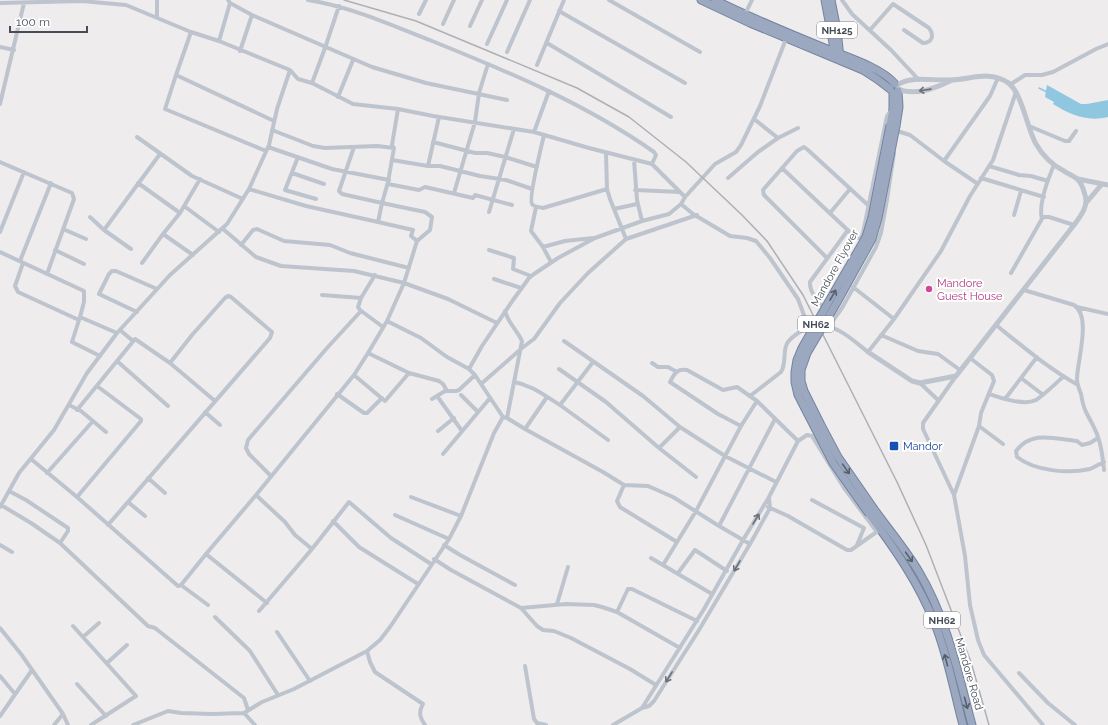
<svg xmlns="http://www.w3.org/2000/svg" width="1108" height="725" viewBox="0 0 1108 725" font-family="Raleway,sans-serif">
<style>
.water{fill:#8fc7e1}
.lines{fill:none;stroke-linecap:round;stroke-linejoin:round}
.stream{stroke:#8fc7e1;stroke-width:1.5}
.trunk-casing{stroke:#7384a1;stroke-width:9}
.minor{stroke:#bec4cd;stroke-width:4}
.tertiary{stroke:#bec4cd;stroke-width:5}
.trunk{stroke:#9ba8bf;stroke-width:7}
.rail{stroke:#aeb0b5;stroke-width:1.5}
.trunk-bridge-casing{stroke:#7384a1;stroke-width:9;stroke-linecap:butt}
.trunk-bridge{stroke:#9ba8bf;stroke-width:7}
.oneway{stroke:#6a717a}
.oneway2{stroke:#575f6c}
.hotel-dot{fill:#d1479c;stroke:#fff;stroke-width:1.5}
.transit-dot{fill:#1a4fb4;stroke:#fff;stroke-width:1.5}
.labels{text-anchor:middle;dominant-baseline:central;stroke-width:4;stroke-linejoin:round;paint-order:stroke}
.shield{fill:#fff;stroke:#7e8289;stroke-width:1}
.shield-label{font-size:10px;font-weight:bold;fill:#464d57}
.street-label{font-size:11px;fill:#464d57;stroke:#fff}
.hotel-label{font-size:11px;fill:#b23c85;stroke:#fff;text-anchor:start}
.transit-label{font-size:11px;fill:#164399;stroke:#fff;text-anchor:start}
</style>
<rect width="100%" height="100%" fill="#eeecec"/>
<path class="water" d="M1047,85L1081,104H1087L1108,100V117C1087,122 1071,115 1053,104L1054,102L1045,97Z"/>
<g class="lines">
<path class="stream" d="M1039,88L1047,92"/>
<g class="trunk-casing">
<path id="trunk" d="M701,0L750,23L863,70L877,79L890,89
M715,0C751,18 790,34 827,49C847,57 882,68 895,84
M825,0L833,43V55
M831,0L837,30L840,58
M890,125L893,109V93
M896,126L899,107L898,91
M874,509C889,530 906,550 919,572C947,619 958,673 972,725
M869,514C895,549 919,583 935,624C948,656 954,692 963,725"/>
</g>
<path class="minor" d="M157,0V17
M228,0L230,3L252,15L240,51
M308,0C352,7 391,25 432,41C509,72 586,104 654,152L656,155L652,164
M609,0L700,52
M842,0L852,14L891,50L919,80
M0,3L82,1L126,5L191,32L219,41L290,70L277,109L269,145L249,189L227,224L170,275L117,333L87,373L54,430L19,473L0,507
M559,11L685,83
M419,14L426,0
M745,14L752,0
M252,15L372,67L426,83L507,100
M443,24L454,0
M470,26L482,0
M870,30L893,4L929,28C934,34 933,43 923,43L904,30
M191,32L176,75L274,121
M219,41L230,3
M547,43L671,117
M487,44L507,0
M0,47L14,50
M507,52L530,0
M537,65L564,0
M290,70L298,79L312,83L353,104L398,109L433,116L534,132L589,148L652,164L685,197
M176,75L165,109L266,151
M312,83L325,48L339,6
M1011,84L1025,75H1042L1053,72L1096,49L1108,44
M338,97L353,60
M0,104L24,3
M398,109L392,145L394,148L388,182L382,203L425,212L432,217L430,230L417,241L404,283L448,299L497,323
M1029,126L1065,141H1069L1076,131
M272,130L313,146L325,148L377,146L394,148
M897,131L910,135L944,161L978,184
M534,132L549,91
M544,135C542,144 528,199 532,204C534,207 539,207 543,208L607,189
M137,137L192,176L243,199
M778,138L798,128
M433,142L475,153H487L505,157L537,167
M268,147L332,169L389,180
M606,153L607,189L610,199L626,239
M298,157L285,190L316,199
M392,160L428,166H440L480,176L506,180L532,189
M634,160L637,200L642,221
M944,161L990,96L998,78
M0,162L72,193L74,199L47,274
M428,166L439,117
M989,166L1019,175L1031,176L1048,181
M783,169L855,237L859,238L861,237L863,233L887,116L891,111
M292,173L324,184
M728,178L758,152L778,138L754,119
M981,178L1044,197
M138,183L180,213L163,234L193,255
M388,184L419,190L425,187L473,198L475,195L512,205
M249,189L306,206L378,222L382,203L342,194L339,191L354,147
M635,190L680,192
M454,193L475,122L479,93L488,64
M681,204L693,214L730,236L747,238L756,241L770,258L798,299L808,326L815,327
M184,206L219,232
M536,207L531,231L543,247L551,262
M614,209L637,204
M489,212L514,129
M180,213L200,179
M830,213L850,189
M1014,215L1021,191
M90,217L104,230L160,154
M1042,219C1038,204 1048,179 1054,165
M378,222L413,230L411,236L417,241
M63,229L86,239
M223,229L256,257L281,266L354,271L404,283L387,321L368,353L354,375L256,495L285,522L295,535L312,549L349,502L391,538L431,564
M104,230L131,249
M0,232L24,172
M241,245L253,230L257,229L284,241L330,245L350,253L409,268
M543,247L565,241L593,238
M55,250L84,264
M489,250L514,258L513,269L531,276
M0,252L84,291V302L80,317L117,333
M827,258L764,195L763,190L797,151L804,147L808,150L869,206
M20,261L51,183
M23,263L15,286L18,292L79,320L80,317
M142,263L163,234
M1011,273L1043,217H1049L1074,225
M375,275L361,298L358,307L360,310L383,327
M494,279L521,288
M853,287L894,319
M1024,290L1074,305C1092,317 1077,361 1077,379C1077,384 1079,389 1081,394C1082,400 1083,406 1086,412C1090,420 1095,428 1098,437C1102,448 1103,459 1104,470
M322,295L361,298
M1077,307L1108,314
M505,311C508,323 517,330 522,341L507,418
M137,312L99,294L109,274L112,271H116L157,289
M831,316C823,307 809,294 810,282L848,230
M79,320L72,342L100,356
M387,321L421,338L447,357L469,369
M996,325C1022,346 1048,368 1078,385
M822,326C839,326 855,342 868,352L894,319L941,251L970,196L993,160L1016,92
M829,326L842,308L876,247L881,233L887,200L894,153
M120,330L133,341
M881,335L918,351L938,354L960,370
M564,341L643,396L680,427L725,456L776,482
M368,353L409,373L439,381L443,384L447,391
M117,361L168,406
M652,363L658,367H668L677,372
M559,369L606,402L659,448L680,427
M354,375L385,401L409,373
M956,376L923,423V429L954,495L965,556L970,605L978,640L984,655L1043,725
M1021,378L1042,394
M514,382C532,385 545,396 560,405L593,362
M920,383L938,400
M481,384L522,348L534,339L560,303L588,273L626,239L697,215
M337,394L364,413H367L382,398
M989,394C1001,398 1024,406 1036,400C1044,395 1056,383 1063,377
M461,395L478,412
M437,396L462,431
M750,396L781,372C787,363 782,349 788,342C792,336 802,331 808,326
M432,399L445,391H456L459,390L475,375
M1005,399L1037,357
M757,401L741,426L718,414L670,382C675,373 676,369 687,370L723,390L737,387L757,401L798,441
M69,405L81,411L106,432
M560,405L608,440
M77,410L135,339L170,363L215,401
M205,412L220,425
M503,417L475,375L469,369L482,346L513,300L529,278L534,274L558,258L595,238L642,221L669,214L681,204L685,197L715,164L736,152L741,145L760,106L786,39
M979,426L1003,444
M525,429L547,397
M438,431L454,418
M1098,438L1090,443L1082,445L1077,441C1054,439 1032,430 1016,451L1017,457C1035,471 1068,474 1090,469C1095,467 1099,464 1104,462
M659,448L696,477
M443,454L490,398
M31,459L77,497L178,586L181,585L206,554L267,603
M47,473L93,421
M271,476L249,454L246,448L248,440L327,348L361,311
M148,478L165,493
M624,485L617,501L620,507L677,542
M9,491L26,500L68,528V531L60,543
M954,495L979,426L981,413L994,381L992,375L970,358
M77,497L141,421V419L97,386
M411,497L461,516
M812,500L864,528L857,545
M128,502L145,516
M1,505L31,523L60,543L148,626L155,628L244,698L248,710
M768,507L788,516L847,550H851L878,531
M395,515L449,539
M333,521L359,547L418,584
M108,525L270,338L272,332L231,297L228,296L225,298L192,335L170,363
M719,526L775,419
M0,545L12,552
M444,545L460,555L515,585
M206,554L256,495
M651,558L712,594
M434,559L451,570L521,608L537,626L543,630L554,631L571,638L630,669L656,685
M663,565L696,511L741,426
M678,573L695,550L727,571
M181,585L208,605
M557,604L568,567
M521,608L566,604L594,605L602,607L617,612L680,648
M259,611L312,549
M617,612L627,591L628,589H632L697,621
M215,617L250,651L278,695
M73,626L136,696L91,725
M0,628L21,654L63,714L68,725
M277,632L310,681
M83,637L99,623
M367,651L370,662L375,672L423,704C418,712 420,718 425,725
M107,663L127,645
M525,666L534,719L537,723L546,725
M1019,673L1048,703L1075,725
M0,676L15,694
M77,684L106,716
M642,708L704,609L743,540L769,497L798,441L807,435L812,436L844,488L877,532
M244,713L255,725
M0,716L32,670
M54,725L63,714
M133,725L168,711L181,713L212,714L244,713L262,702L294,689L367,651L380,640L390,627L449,539L461,516L494,433L503,417L507,418L525,429L603,472L624,485L648,486L673,497L719,526L750,544
M613,725L642,708L649,706L654,701L699,630L750,544L770,508L769,498"/>
<path class="tertiary" d="M898,89C914,96 936,88 950,81
M1078,179L1108,185
M1086,203L1102,184
M868,352L912,381L920,383L956,376L1074,225C1080,217 1089,206 1085,195C1084,191 1081,182 1077,179C1074,176 1068,174 1064,171C1052,165 1043,156 1036,144C1027,129 1022,91 1007,82C988,70 970,80 950,80C933,81 912,75 897,85"/>
<use href="#trunk" class="trunk"/>
<path class="rail" d="M344,0L416,21L577,88L629,117L686,162L742,215L767,241L803,295L897,482L926,545L971,662L989,725"/>
<g class="trunk-bridge-casing">
<path id="trunk-bridge" d="M874,509L838,457L821,425L804,391L801,381V370L807,353L836,304L872,239L878,218L896,126
M869,514L833,463L798,395L795,382V372L797,360L802,348L866,237L872,217L890,125"/>
</g>
<use href="#trunk-bridge" class="trunk-bridge"/>
</g>
<defs><path id="oneway-shaft" d="M-6 0H5M1.5-3L5.5 0L1.5 3" fill="none" stroke-width="1.6" stroke-linecap="round" stroke-linejoin="round"/></defs>
<g class="oneway">
<use href="#oneway-shaft" transform="translate(925 90) rotate(172)"/>
<use href="#oneway-shaft" transform="translate(756 519) rotate(-59)"/>
<use href="#oneway-shaft" transform="translate(737 566) rotate(121)"/>
<use href="#oneway-shaft" transform="translate(669 677) rotate(122)"/>
</g>
<g class="oneway2">
<use href="#oneway-shaft" transform="translate(833 295) rotate(-60)"/>
<use href="#oneway-shaft" transform="translate(846 469) rotate(55)"/>
<use href="#oneway-shaft" transform="translate(909 557) rotate(55)"/>
<use href="#oneway-shaft" transform="translate(946 660) rotate(-105)"/>
<use href="#oneway-shaft" transform="translate(966 703) rotate(75)"/>
</g>
<circle class="hotel-dot" cx="929" cy="289" r="4"/>
<rect class="transit-dot" x="889" y="441" width="10" height="10" rx="2"/>
<g class="labels">
<g class="shield">
<rect x="817" y="22" width="40" height="16" rx="3"/>
<rect x="798" y="316" width="36" height="16" rx="3"/>
<rect x="924" y="612" width="36" height="16" rx="3"/>
</g>
<g class="shield-label">
<text x="837" y="30">NH125</text>
<text x="816" y="324">NH62</text>
<text x="942" y="620">NH62</text>
</g>
<g class="street-label">
<text transform="translate(835 268) rotate(-61)">Mandore Flyover</text>
<text transform="translate(969 674) rotate(74)">Mandore Road</text>
</g>
<g class="hotel-label">
<text x="937" y="283">Mandore<tspan x="937" dy="13">Guest House</tspan></text>
</g>
<g class="transit-label">
<text x="903" y="446">Mandor</text>
</g>
</g>
<path d="M10 26v6h77v-6" fill="none" stroke="#464d57" stroke-width="2"/>
<text x="16" y="26" font-size="12" fill="#464d57" stroke="#ffffff" stroke-width="3" paint-order="stroke">100 m</text>
</svg>
